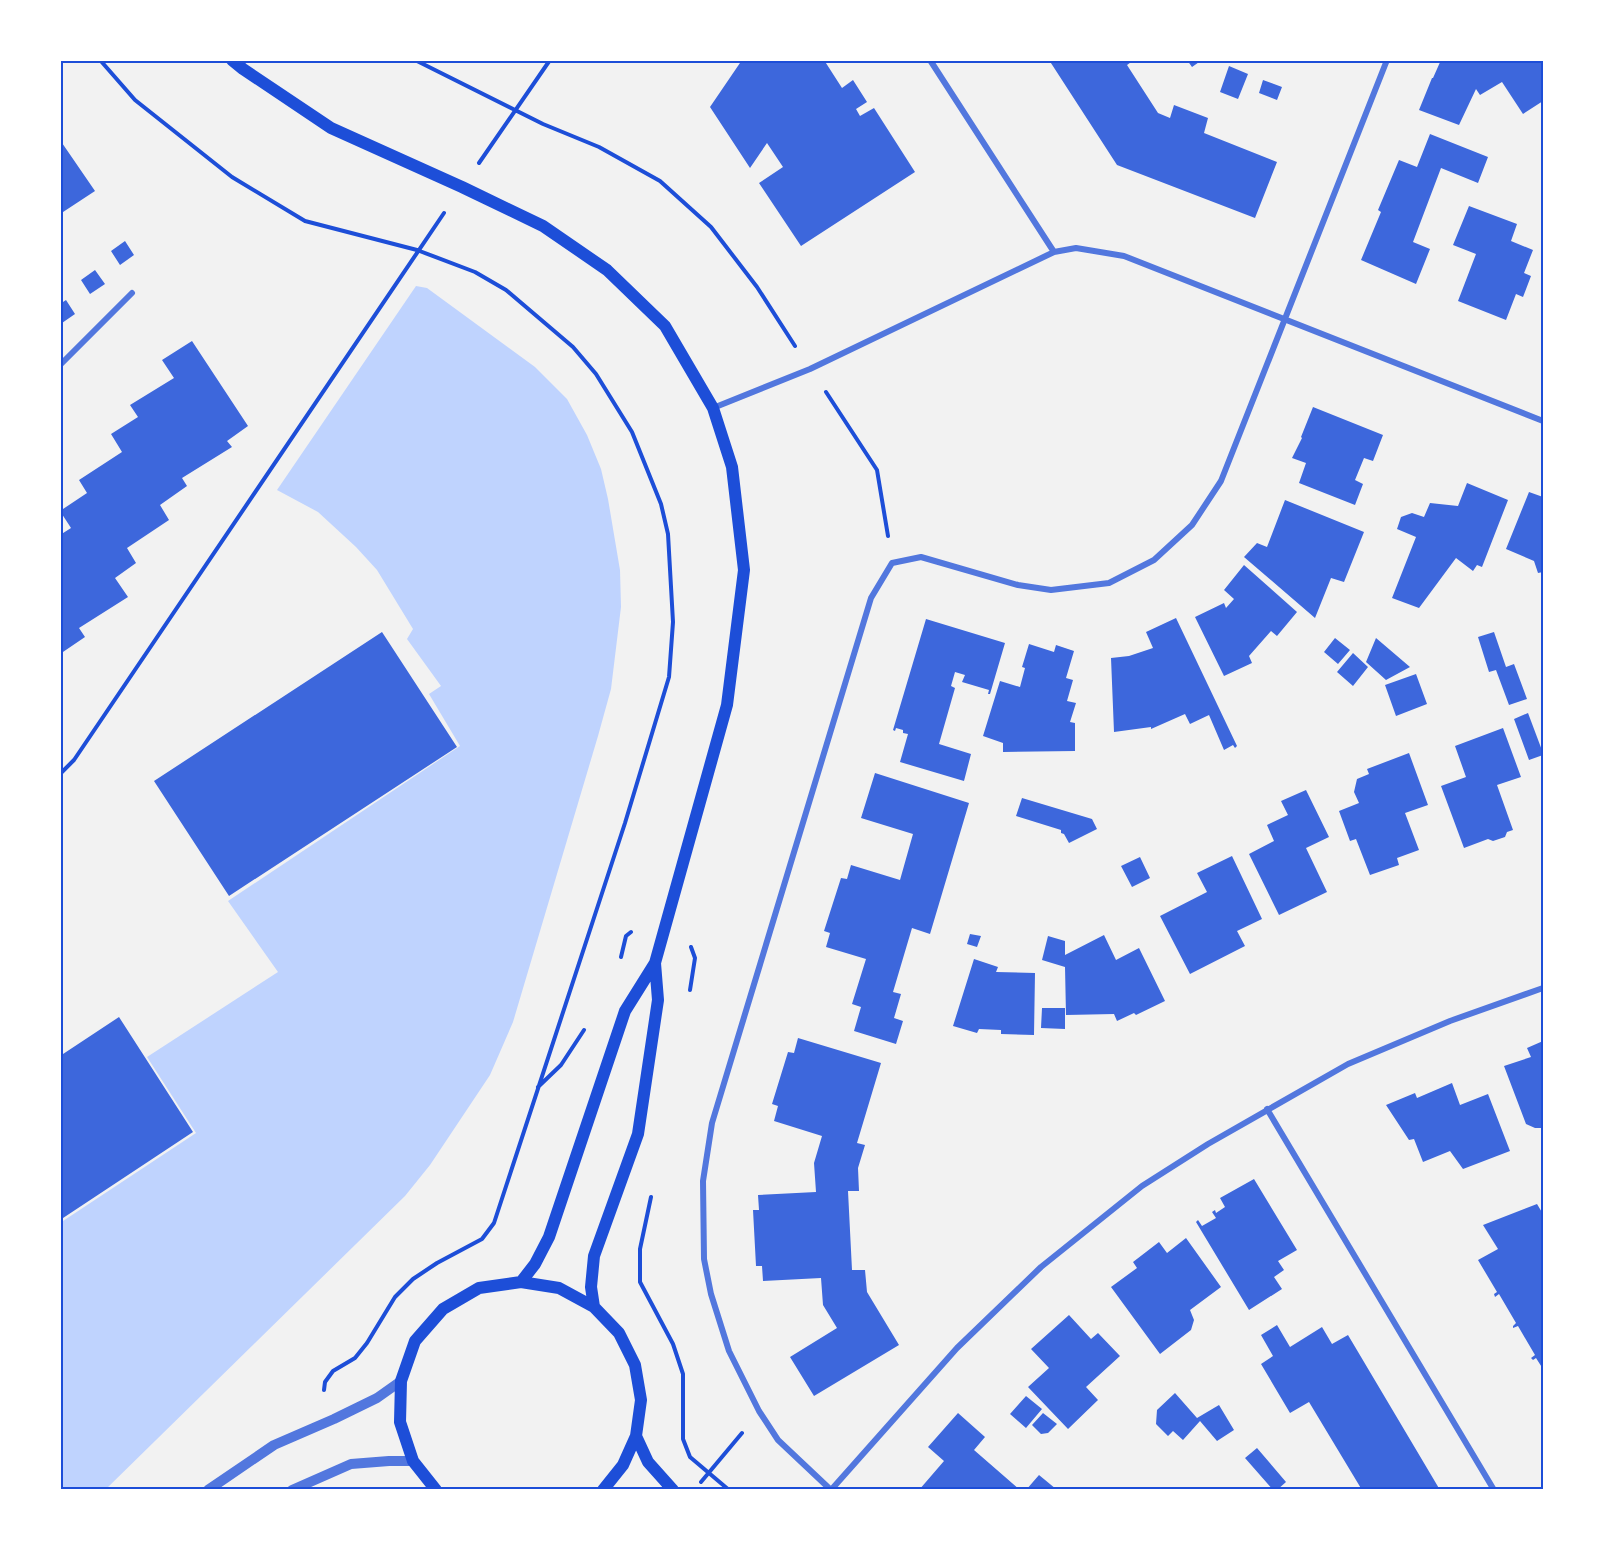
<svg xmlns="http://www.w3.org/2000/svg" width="1603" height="1550" viewBox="0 0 1603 1550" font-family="'IBM Plex Sans',sans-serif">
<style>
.water{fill:#bfd3fe}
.building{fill:#3d67dc}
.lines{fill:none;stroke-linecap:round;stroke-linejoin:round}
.path{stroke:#1d4ed8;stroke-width:4}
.minor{stroke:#5277de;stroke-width:6}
.tertiary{stroke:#5277de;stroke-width:10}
.secondary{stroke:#1d4ed8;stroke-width:12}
.neatline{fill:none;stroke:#1d4ed8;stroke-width:2}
</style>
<rect width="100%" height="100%" fill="#f2f2f2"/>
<path class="water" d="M416,286L427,288L535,367L567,399L587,435L601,469L608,499L620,570L621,607L611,689L598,736L513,1022L490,1075L430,1165L405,1196L105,1490H60V1223L196,1133L147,1057L278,972L228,901L460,746L429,694L441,686L407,639L413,629L377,570L356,547L318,512L277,490Z"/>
<path class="building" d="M742,60H824L842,88L853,80L867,102L856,109L860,116L874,108L915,172L801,246L759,183L783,167L767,143L750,168L710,107Z
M1049,60H1134L1127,65L1158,113L1170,118L1174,105L1208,118L1204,133L1277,162L1255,218L1117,165Z
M1187,60H1202L1192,67Z
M1441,60H1543V101L1523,114L1502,82L1480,95L1476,89L1459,125L1419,110L1432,78H1433Z
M1229,66L1248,74L1238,99L1220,92Z
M1263,80L1282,87L1277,100L1259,93Z
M1430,134L1488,157L1478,183L1441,168L1413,242L1430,249L1416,284L1361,260L1381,212L1378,210L1399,160L1417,167Z
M60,140L95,191L60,214Z
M1469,206L1517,224L1511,241L1533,250L1524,273L1531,276L1523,297L1516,294L1506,320L1458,301L1476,254L1453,245Z
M125,241L134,255L120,265L111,251Z
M95,270L105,284L90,294L81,280Z
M66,300L75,314L62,323L60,304Z
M192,341L248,426L227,441L232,447L182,478L187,486L160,505L169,520L127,548L136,563L115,578L128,597L79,628L85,637L60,654V535L71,528L60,511L87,493L79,480L122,452L111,434L138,417L130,405L174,378L162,360Z
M1313,407L1383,435L1373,461L1364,458L1355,480L1363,484L1355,505L1299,483L1306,463L1292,458L1302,438L1301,437Z
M1467,483L1508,500L1482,567L1477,565L1473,571L1456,558L1419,608L1392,598L1416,537L1397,529L1401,517L1412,513L1424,517L1430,503L1458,506Z
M1529,492L1543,497V572L1538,573L1534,561L1506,549Z
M1285,500L1364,532L1344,582L1331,578L1315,618L1244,557L1257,543L1267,547Z
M1244,565L1297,612L1277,636L1271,631L1249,656L1252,663L1224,676L1195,617L1224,603L1226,608L1234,599L1224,590Z
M1176,618L1237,746L1235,748L1233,745L1224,750L1209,715L1190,724L1185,714L1151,729V727L1114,732L1111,658L1129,656L1153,648L1146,632Z
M926,619L1005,643L990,694H988L989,690L962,682L965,675L955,672L951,686L955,688L939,744L971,754L964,781L900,762L908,734L903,733V730L896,728L895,731L893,730Z
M382,632L457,747L229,896L154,781Z
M1494,632L1506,667L1514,664L1527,699L1509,705L1496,670L1489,672L1478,637Z
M1335,638L1350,650L1338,664L1324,652Z
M1376,638L1410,667L1386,680L1366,662Z
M1029,644L1054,652L1056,645L1074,651L1066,678L1073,680L1067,701L1076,703L1070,722L1075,723V751L1003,752V743L983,736L1000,681L1020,687L1025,668L1022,667Z
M1353,653L1368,667L1353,686L1337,672Z
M1416,674L1427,704L1396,716L1385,685Z
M1528,713L1543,753V755L1529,760L1514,719Z
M1503,728L1521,777L1497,785L1513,830L1507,832L1505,837L1493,841L1488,839L1464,848L1441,786L1466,777L1455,746Z
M1409,753L1428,805L1405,813L1419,850L1397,858L1399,865L1370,875L1356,839L1350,841L1339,811L1359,803L1354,792L1357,779L1369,774L1367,769Z
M875,773L969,803L930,934L912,928L893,992L901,994L894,1018L903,1021L896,1044L854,1031L861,1007L852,1004L866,959L826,947L830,933L824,931L841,878L847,879L851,865L900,880L913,834L861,818Z
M1306,790L1329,837L1306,848L1327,892L1279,915L1249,854L1274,841L1267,825L1288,815L1281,801Z
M1022,798L1092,819L1097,829L1069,843L1064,834L1061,833V830L1016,816Z
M1232,856L1262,919L1237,931L1245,946L1190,974L1160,916L1207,892L1197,873Z
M1140,857L1150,878L1132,887L1121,866Z
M970,934L981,936L977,947L967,944Z
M1104,935L1116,960L1139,948L1165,1001L1136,1015L1134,1013L1117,1021L1114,1014L1066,1015L1065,967L1042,960L1048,936L1065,941V955Z
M974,959L998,967L996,972L1035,973L1034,1035L1001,1034V1030L979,1029L977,1033L953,1026Z
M1042,1008H1065V1029L1041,1028Z
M119,1017L193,1132L60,1220V1056Z
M798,1038L881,1063L857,1143L865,1145L858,1168L859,1191H848L852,1270H865L867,1292L899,1345L814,1396L790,1357L837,1328L823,1305L821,1278L763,1281L762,1266H756L753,1210H759L758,1195L816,1192L814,1163L822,1136L774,1121L778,1106L772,1104L788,1052L794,1053Z
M1543,1041V1128H1535L1526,1124L1504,1066L1531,1057L1527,1048Z
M1452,1083L1460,1105L1488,1094L1510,1151L1463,1169L1450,1151L1423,1162L1414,1139L1409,1140L1386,1105L1415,1093L1417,1098Z
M1254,1179L1297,1250L1278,1261L1284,1270L1274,1277L1282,1289L1249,1310L1196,1222L1198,1220L1202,1226L1216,1218L1212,1212L1215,1210L1216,1213L1225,1207L1220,1198Z
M1537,1204L1543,1214V1369L1536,1358L1533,1360L1531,1358L1535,1355L1518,1326L1513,1328V1326L1516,1323L1499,1294L1495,1297L1494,1294L1497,1292L1478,1260L1498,1249L1483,1225Z
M1186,1238L1221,1287L1190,1310L1194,1320L1191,1330L1160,1354L1111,1287L1137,1268L1133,1262L1159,1242L1167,1253Z
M1069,1315L1091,1339L1098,1333L1120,1356L1086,1387L1098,1400L1068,1429L1028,1387L1049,1368L1031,1349Z
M1277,1325L1290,1347L1322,1327L1332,1344L1348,1335L1440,1490H1362L1309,1402L1290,1413L1261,1364L1273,1356L1261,1335Z
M1175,1393L1197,1418L1219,1405L1234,1430L1217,1441L1200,1421L1183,1440L1173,1431L1168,1436L1156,1424L1157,1410Z
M1026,1396L1042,1409L1026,1428L1010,1414Z
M958,1413L985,1437L974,1450L1020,1490H919L944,1461L928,1447Z
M1043,1413L1057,1424L1048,1433L1041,1434L1032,1425Z
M1257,1448L1286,1482L1277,1490H1273L1245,1458Z
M1039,1475L1056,1489L1054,1490H1026Z"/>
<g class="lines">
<path class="path" d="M100,60L135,100L232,177L305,221L417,250L475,272L506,290L573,347L596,374L632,432L661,504L668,534L673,622L669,677L625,823L494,1223L482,1239L437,1263L413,1279L395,1297L367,1343L355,1358L333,1371L325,1382L324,1390
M415,60L543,124L599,147L660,181L711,227L757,287L795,346
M479,163L550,60
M826,392L877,470L888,536
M60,774L74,760L444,213
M621,957L626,936L631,932
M690,990L695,958L691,947
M538,1087L561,1065L584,1030
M651,1197L640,1249V1282L673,1344L683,1374V1439L690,1457L729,1490
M701,1482L742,1433"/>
<path class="minor" d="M930,60L1054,252
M60,365L132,293
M713,408L810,369L1054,252L1076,248L1124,256L1543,421
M1267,1109L1494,1490
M831,1490L778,1440L759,1411L729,1351L711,1294L704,1259L703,1181L712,1123L871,598L892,563L921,557L1018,585L1051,590L1109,583L1154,560L1192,525L1221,481L1387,60
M831,1490L957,1348L1041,1267L1142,1186L1208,1144L1348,1064L1450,1021L1543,988"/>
<path class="tertiary" d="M208,1490L274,1445L334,1419L377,1398L401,1381
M292,1490L351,1464L389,1461H413"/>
<path class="secondary" d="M232,60L243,69L331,128L462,187L543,226L607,270L665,326L713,408L732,467L744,570L727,705L655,963L625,1011L549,1237L535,1264L521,1282
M594,1307L591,1287L594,1256L638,1134L658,1000L655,963
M636,1436L648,1462L673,1490
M436,1490L413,1461L400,1422L401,1381L415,1341L443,1309L479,1288L521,1282L559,1288L594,1307L619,1333L635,1365L641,1400L636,1436L623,1465L603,1490"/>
</g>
<rect width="1603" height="1550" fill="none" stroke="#ffffff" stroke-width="123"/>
<rect x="62" y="62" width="1480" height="1426" class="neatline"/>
</svg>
